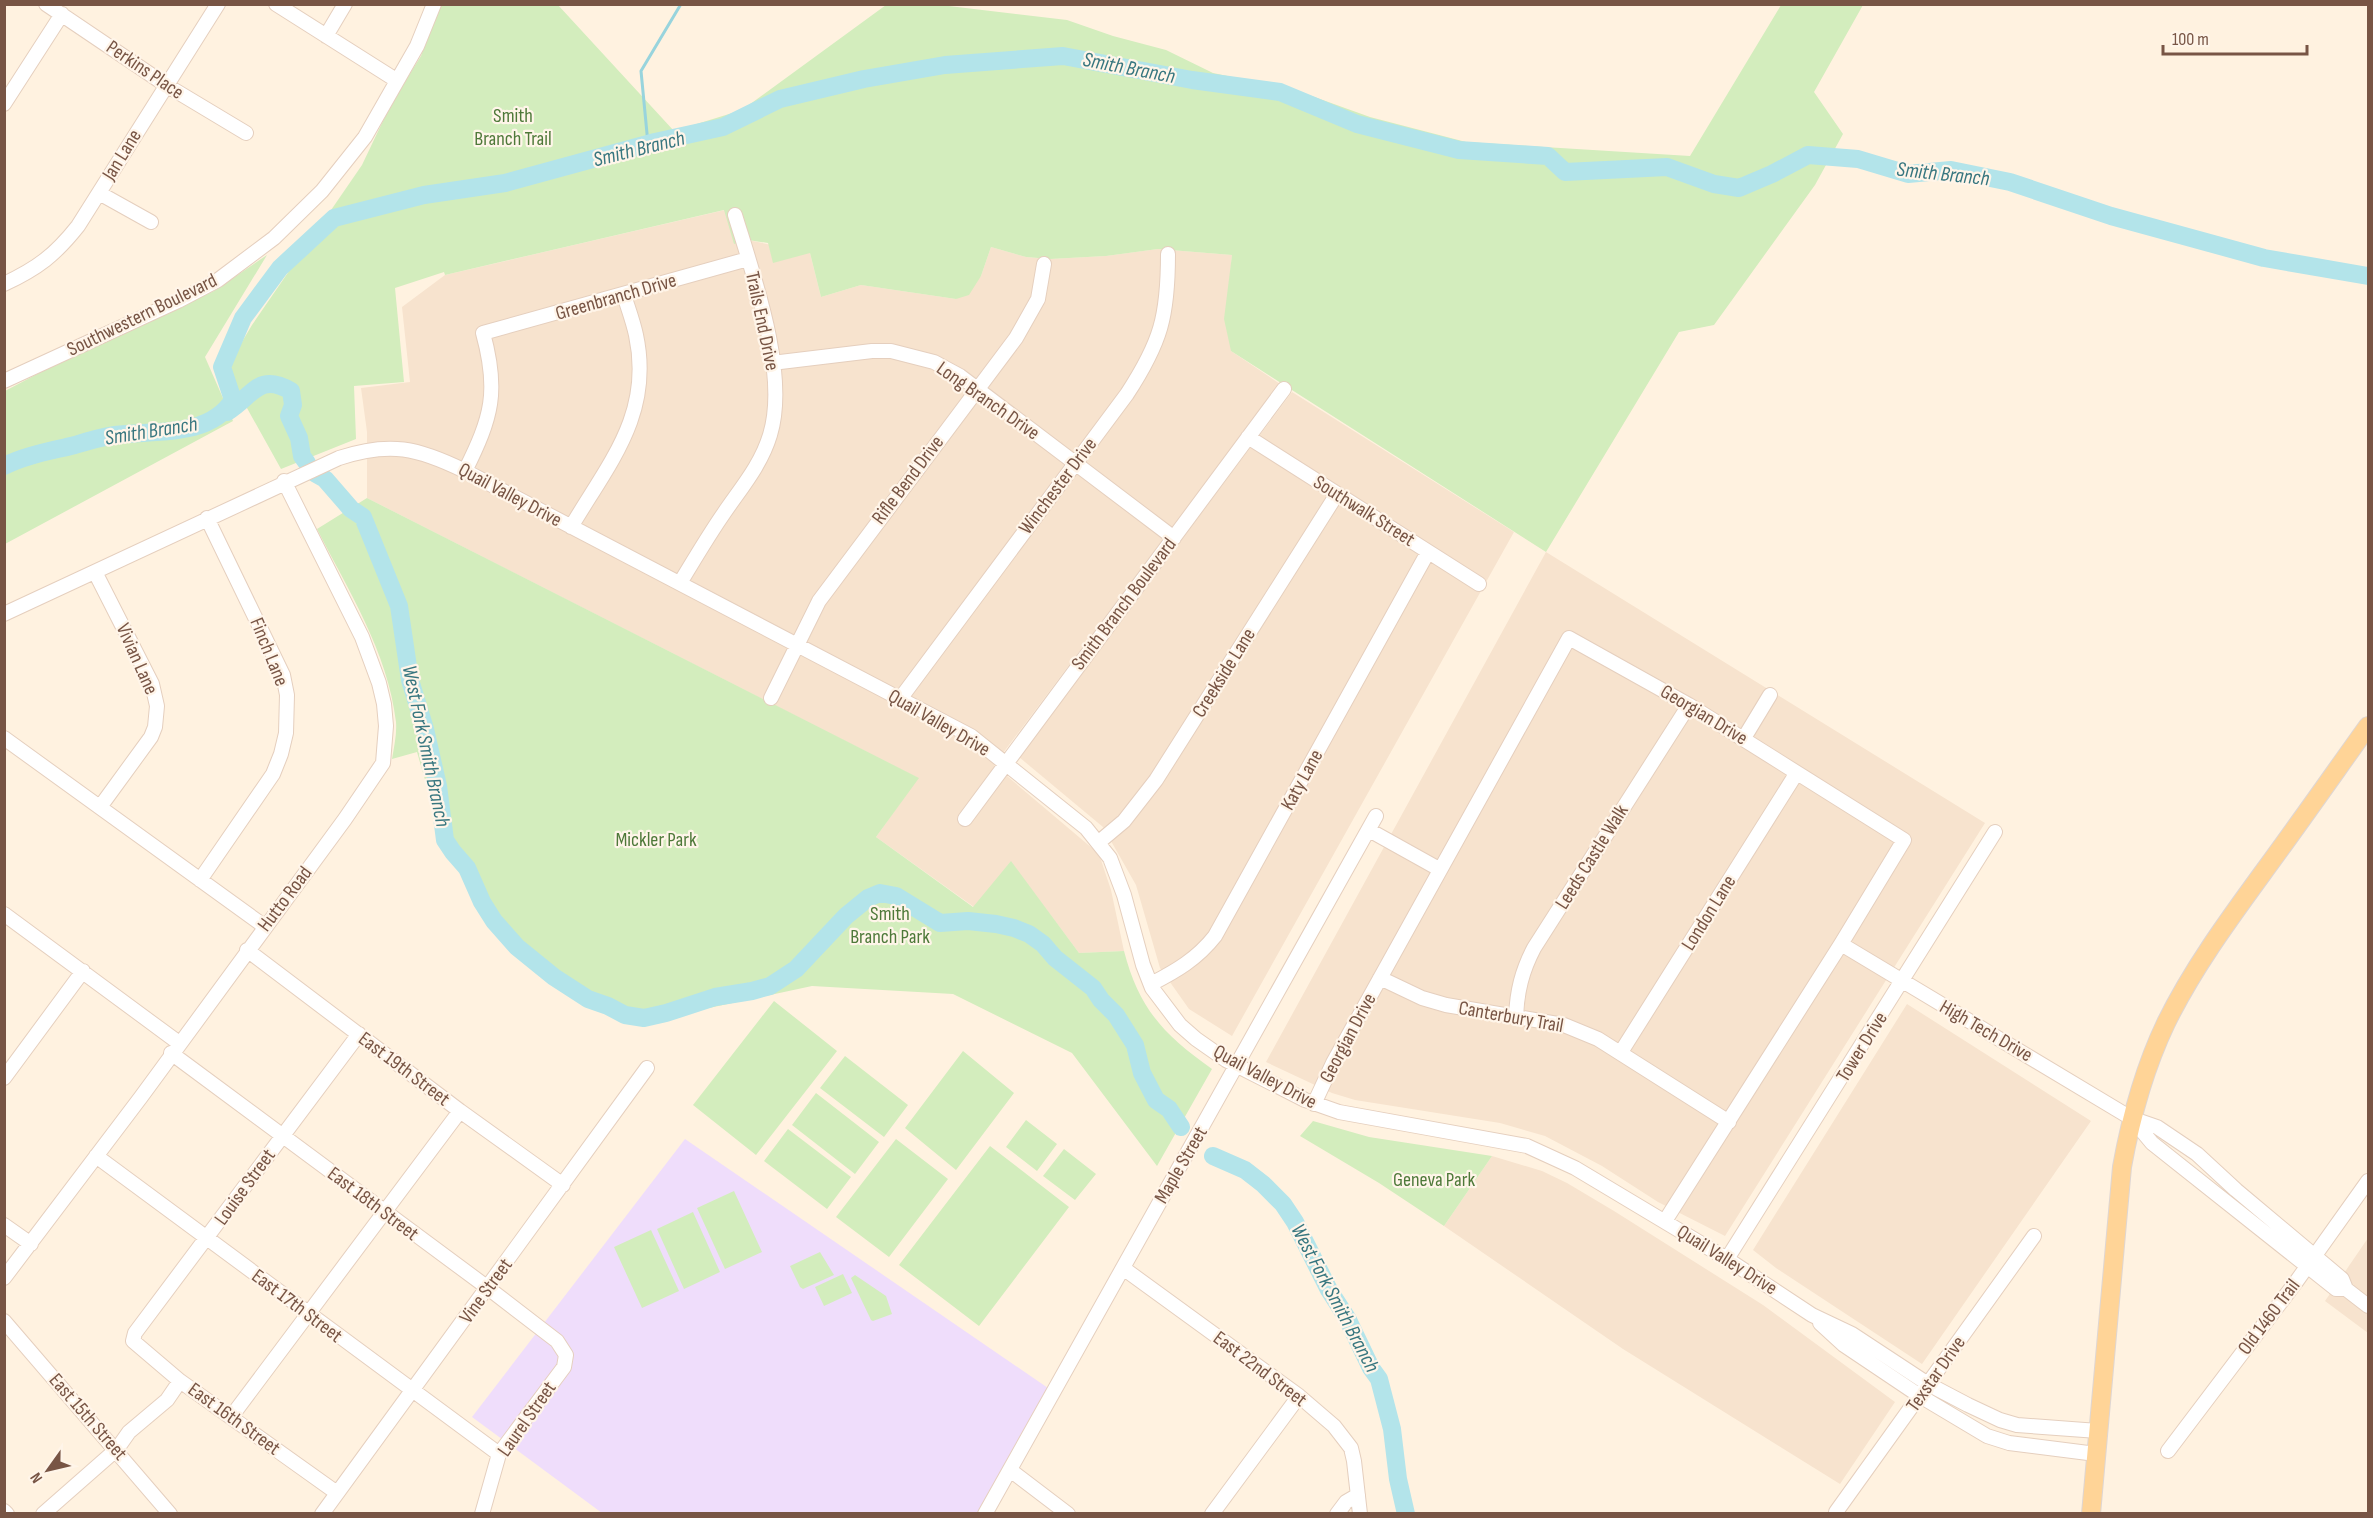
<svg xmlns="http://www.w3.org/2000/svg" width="2373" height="1518" viewBox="0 0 2373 1518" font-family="'Sofia Sans Condensed',sans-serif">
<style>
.residential{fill:#f7e3ce}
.education{fill:#efddfb}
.green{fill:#d3edbd}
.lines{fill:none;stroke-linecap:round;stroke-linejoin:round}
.stream{stroke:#98d4dd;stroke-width:3}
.river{stroke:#b3e4ea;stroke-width:18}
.minor-casing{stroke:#e5cfbe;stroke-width:16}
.major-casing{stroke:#dfd6d2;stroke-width:20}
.minor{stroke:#fff;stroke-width:14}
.major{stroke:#ffd497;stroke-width:18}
.labels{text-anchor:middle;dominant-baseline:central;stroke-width:4.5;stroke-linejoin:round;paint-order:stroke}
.street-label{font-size:20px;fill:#785545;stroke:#fff5e9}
.park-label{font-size:20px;fill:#4e7939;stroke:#fff5e9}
.water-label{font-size:21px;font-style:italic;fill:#37767f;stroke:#fff5e9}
</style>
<rect width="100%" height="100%" fill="#fff2e0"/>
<path class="residential" d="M725,210L748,240L810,253L821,297L861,285L956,299L981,276L991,247L1026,257L1050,259L1106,256L1158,249L1232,255L1229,287L1231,351L1280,384L994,765L1099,854L1111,890L1124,951L1079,953L1011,862L974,907L876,837L918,778L367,498V432L361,388L410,382L402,307L445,275Z
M1292,392L1514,532L1232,1036L1189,1009L1160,968L1136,885L1103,827L1019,757Z
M1546,552L1985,823L1725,1236L1658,1202L1602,1166L1545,1136L1500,1123L1355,1100L1332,1093L1266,1062Z
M1907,1004L2091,1121L1922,1364L1776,1268L1753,1250Z
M1492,1156L1542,1171L1567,1183L1614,1211L1763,1305L1895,1402L1840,1484L1623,1349L1444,1226Z
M2368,1238V1333L2325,1301Z"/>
<path class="education" d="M685,1139L1048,1388L978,1513H602L472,1417Z"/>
<path class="green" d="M932,4L1067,20L1113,36L1166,50L1213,73L1295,90L1370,117L1466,142L1690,156L1781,5H1863L1814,92L1843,134L1815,185L1714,325L1679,332L1546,552L1231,351L1224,319L1232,255L1158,249L1106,256L1050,259L1026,257L991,247L981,276L969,295L956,299L861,285L821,297L810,253L773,263L768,243L748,240L734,244L724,210L445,275L444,272L395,288L404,382L354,386L356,439L281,469L228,374L233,357L252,325L362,165L392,102L421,56L438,5H558L674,131L742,110L886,5Z
M267,255L205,357L233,421L5,544V391L62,361L214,291Z
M367,498L919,778L876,837L973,907L1011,861L1079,953L1124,951C1139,1009 1164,1035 1212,1069L1157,1166L1072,1053L953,994L812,986L648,1021L595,1007L551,979L496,931L445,849L417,752L392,759C394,747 397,734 396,722C388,652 348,590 317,529Z
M774,1001L837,1051L756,1155L693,1105Z
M963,1051L1014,1093L956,1170L905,1128Z
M845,1056L908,1105L884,1137L820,1088Z
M816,1093L879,1142L855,1174L792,1125Z
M1026,1120L1057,1144L1037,1171L1006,1147Z
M1313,1121L1369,1137L1492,1156L1444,1226L1379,1183L1300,1136Z
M788,1129L851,1177L827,1209L764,1161Z
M896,1139L948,1179L889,1257L836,1217Z
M990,1146L1069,1207L979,1326L899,1265Z
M1064,1149L1096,1174L1075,1200L1043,1176Z
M734,1191L762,1252L725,1269L697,1208Z
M693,1212L720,1272L684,1289L657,1229Z
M651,1230L679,1291L642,1308L614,1247Z
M820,1252L834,1275L803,1289L800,1287L790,1266Z
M843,1274L852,1293L824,1306L815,1287Z
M855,1275L886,1296L892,1314L873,1321L871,1320L851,1278Z"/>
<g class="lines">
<path class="stream" d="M648,144L641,71L681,4"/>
<path class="river" d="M227,412C253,396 258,372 291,391L293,405L289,416L299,438L302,456L307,463
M4,466C26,455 51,451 75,445C88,441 102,437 115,435C155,430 209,438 233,400L222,367L243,318L280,268L334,218L424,195L505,183L655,142L723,127L780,99L864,79L945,65L1063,56L1192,80L1280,92L1357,124L1459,150L1548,156L1565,172L1667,167L1714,184L1739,188L1772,174L1808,155L1858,159L1908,174L1951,170L2010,182L2111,216L2264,258L2368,276
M316,474L325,479L351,509L363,517L399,606L410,680L425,729L438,786L445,840L453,852L467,868L482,902L494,921L517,947L554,977L588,999L608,1006L625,1015L644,1018L666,1013L715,997L752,991L770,986L796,969L846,916L868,898L880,893L896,896L940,923L968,921L996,924L1014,928L1029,934L1043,944L1055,958L1093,988L1101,1000L1116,1015L1135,1045L1142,1073L1156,1100L1169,1109L1181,1127
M1213,1156L1245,1170L1263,1184L1283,1204L1295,1222L1329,1290L1347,1318L1371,1368L1379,1379L1392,1429L1398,1479L1406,1514"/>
<g class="minor-casing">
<path id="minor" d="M46,4L166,85L246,133
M276,4L396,80
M326,36L345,4
M4,104L62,14
M99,193L151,222
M4,284C38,268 55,255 78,226L218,4
M772,363L872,351H891L934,362L960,376L1174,538
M4,381L178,301L218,280L274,238L322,191L365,137L417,46L434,4
M1248,437L1479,584
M465,471C492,417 499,391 483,333L748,259
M571,527C609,463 653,414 636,335C633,321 628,308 624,295
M95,572L152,684L157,706L155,727L151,737L100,807
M680,583C694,560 708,536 724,513C741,488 761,465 770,435C789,374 753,274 735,215
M4,614L339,458C390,441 418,448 465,471L971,736L1086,828L1110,858L1124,895L1143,965L1152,988L1180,1025L1196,1039L1226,1060L1305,1100L1339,1112L1527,1146L1575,1168L1727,1259L1812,1315L1852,1334L1928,1384L1968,1405L2000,1420L2017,1425L2098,1431
M771,698L819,601L1016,338L1038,299L1044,264
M900,699L1127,394C1161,342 1168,316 1168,254
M4,738L264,926
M1744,738L1770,695
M965,819L1284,389
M1369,830L1439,869
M1099,842L1124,821L1156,780L1337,494
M200,880L273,774L281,754L286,733L287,695L283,675L207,518
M4,914L179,1043
M1841,944L2131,1118L2157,1127L2197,1154L2236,1190L2342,1279L2346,1289
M247,950L460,1111L563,1185
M1380,978L1422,998L1446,1005L1564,1025L1598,1039L1729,1122
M1151,984C1176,971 1197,959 1215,936L1428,552
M1516,1017C1517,991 1522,971 1534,948L1689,705
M1621,1052L1796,774
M171,1053L488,1288L557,1341L566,1355L564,1367L499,1454L482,1514
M4,1078L83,971
M1314,1104L1333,1063L1569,638L1689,705L1904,840L1841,944L1665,1221
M2132,1119L2152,1143L2336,1289H2346
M96,1156L499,1454
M4,1225L31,1244
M1727,1259L1995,832
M1123,1268L1299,1396L1334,1426L1351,1448L1354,1461L1360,1514
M4,1278L141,1097L345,819L383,763L386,726L384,704L379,683L362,637L284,481
M2346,1289L2368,1306
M4,1321L170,1514
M1820,1323L1844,1345L1920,1396L1987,1436L2009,1443L2096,1454
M231,1417L460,1111
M2168,1451L2296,1282L2368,1181
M1010,1470L1068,1514
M337,1493L180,1381L133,1341L135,1333L359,1034
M4,1511L7,1514
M1836,1512L2034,1236
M43,1514L117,1449L129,1432L167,1400L180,1381
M322,1514L647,1068
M985,1514L1376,816
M1212,1514L1299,1396
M1337,1514L1346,1502L1358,1495"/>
</g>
<g class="major-casing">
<path id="major" d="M2091,1514L2122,1167C2131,1117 2144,1069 2166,1023C2192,970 2227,922 2262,874C2298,825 2333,775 2368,726"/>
</g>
<use href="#minor" class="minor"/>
<use href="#major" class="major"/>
</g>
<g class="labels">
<g class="street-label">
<text transform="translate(145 70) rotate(34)">Perkins Place</text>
<text transform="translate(122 155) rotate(-58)">Jan Lane</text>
<text transform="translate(616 297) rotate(-16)">Greenbranch Drive</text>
<text transform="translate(142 315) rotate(-26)">Southwestern Boulevard</text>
<text transform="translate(762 321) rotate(78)">Trails End Drive</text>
<text transform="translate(988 401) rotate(35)">Long Branch Drive</text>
<text transform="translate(908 480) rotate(-53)">Rifle Bend Drive</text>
<text transform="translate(1058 486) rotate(-53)">Winchester Drive</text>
<text transform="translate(510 495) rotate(28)">Quail Valley Drive</text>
<text transform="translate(1364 511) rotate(32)">Southwalk Street</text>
<text transform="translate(1124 604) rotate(-53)">Smith Branch Boulevard</text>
<text transform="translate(269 652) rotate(68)">Finch Lane</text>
<text transform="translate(137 659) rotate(66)">Vivian Lane</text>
<text transform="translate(1224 673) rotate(-58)">Creekside Lane</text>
<text transform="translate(1704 715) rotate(31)">Georgian Drive</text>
<text transform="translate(939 723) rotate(30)">Quail Valley Drive</text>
<text transform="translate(1302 780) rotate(-61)">Katy Lane</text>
<text transform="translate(1592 857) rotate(-58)">Leeds Castle Walk</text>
<text transform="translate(285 899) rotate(-53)">Hutto Road</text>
<text transform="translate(1709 913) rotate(-58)">London Lane</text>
<text transform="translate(1511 1017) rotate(10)">Canterbury Trail</text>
<text transform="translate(1986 1031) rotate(30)">High Tech Drive</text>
<text transform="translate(1348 1038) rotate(-62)">Georgian Drive</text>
<text transform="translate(1862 1047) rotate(-58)">Tower Drive</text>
<text transform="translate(404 1069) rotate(37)">East 19th Street</text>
<text transform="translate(1265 1077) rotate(28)">Quail Valley Drive</text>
<text transform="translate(1181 1165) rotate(-60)">Maple Street</text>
<text transform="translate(245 1187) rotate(-54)">Louise Street</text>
<text transform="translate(373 1204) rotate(37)">East 18th Street</text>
<text transform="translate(1727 1260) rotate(32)">Quail Valley Drive</text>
<text transform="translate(486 1291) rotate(-54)">Vine Street</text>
<text transform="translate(297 1306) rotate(37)">East 17th Street</text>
<text transform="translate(2269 1317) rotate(-53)">Old 1460 Trail</text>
<text transform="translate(1260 1369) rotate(37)">East 22nd Street</text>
<text transform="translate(1936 1374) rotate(-55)">Texstar Drive</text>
<text transform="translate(88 1417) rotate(49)">East 15th Street</text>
<text transform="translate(234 1419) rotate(36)">East 16th Street</text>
<text transform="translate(527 1419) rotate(-55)">Laurel Street</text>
</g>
<g class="park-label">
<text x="513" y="116">Smith<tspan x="513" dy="23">Branch Trail</tspan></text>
<text x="656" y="840">Mickler Park</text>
<text x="890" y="914">Smith<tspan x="890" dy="23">Branch Park</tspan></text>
<text x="1434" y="1180">Geneva Park</text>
</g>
<g class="water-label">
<text transform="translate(1129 68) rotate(11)">Smith Branch</text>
<text transform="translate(639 149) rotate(-14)">Smith Branch</text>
<text transform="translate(1943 174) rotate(6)">Smith Branch</text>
<text transform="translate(151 431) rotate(-9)">Smith Branch</text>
<text transform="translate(426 746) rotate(78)">West Fork Smith Branch</text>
<text transform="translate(1335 1298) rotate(62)">West Fork Smith Branch</text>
</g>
</g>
<rect width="2373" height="1518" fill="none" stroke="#785545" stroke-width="12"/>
<g transform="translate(48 1470) rotate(236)" stroke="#fff5e9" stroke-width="4.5" paint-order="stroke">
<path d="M0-4.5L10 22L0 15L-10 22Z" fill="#785545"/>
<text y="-9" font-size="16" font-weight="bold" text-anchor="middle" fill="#785545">N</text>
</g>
<path d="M2163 45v9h144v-9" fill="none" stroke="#785545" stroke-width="3"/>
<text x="2172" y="45" font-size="18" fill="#785545" stroke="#fff5e9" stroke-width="4.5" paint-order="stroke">100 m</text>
</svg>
